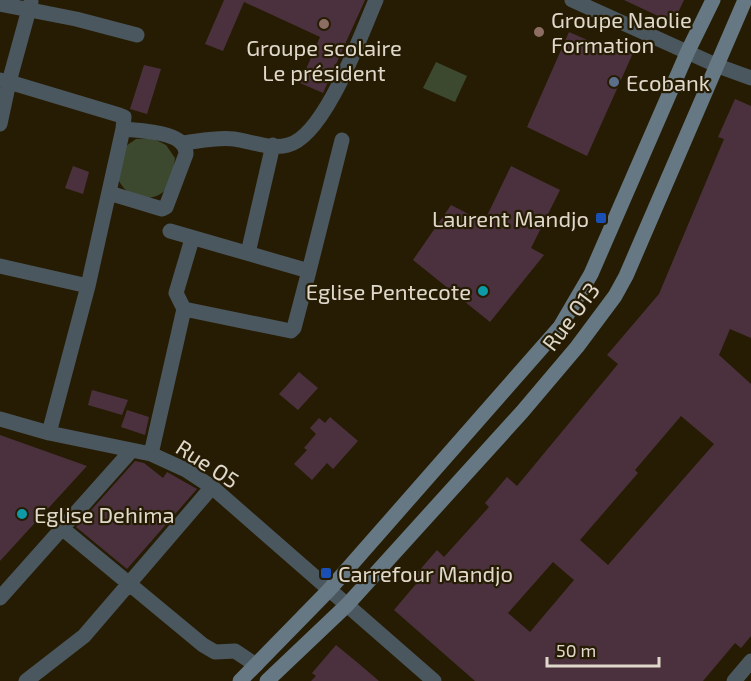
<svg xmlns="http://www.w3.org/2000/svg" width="751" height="681" viewBox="0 0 751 681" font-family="'Exo 2',sans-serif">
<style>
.green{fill:#3c492f}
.building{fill:#4b313d;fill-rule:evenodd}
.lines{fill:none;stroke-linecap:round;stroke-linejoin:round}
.minor{stroke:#4b575e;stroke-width:15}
.secondary{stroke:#657883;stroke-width:15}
.education-dot{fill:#8d6e63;stroke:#261c04;stroke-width:2}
.service-dot{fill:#5c6f8a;stroke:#261c04;stroke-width:2}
.transit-dot{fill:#1a4fb4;stroke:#261c04;stroke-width:2}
.culture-dot{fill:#0f9aa8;stroke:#261c04;stroke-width:2}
.labels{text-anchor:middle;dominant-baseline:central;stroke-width:4.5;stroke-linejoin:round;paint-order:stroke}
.poi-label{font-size:22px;fill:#e0d9cb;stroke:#261c04;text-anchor:start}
.street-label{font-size:22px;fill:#e0d9cb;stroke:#261c04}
</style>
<rect width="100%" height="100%" fill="#261c04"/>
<path class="green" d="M436,62L467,76L455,102L423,88Z
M152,138L166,145L175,158C174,167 172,178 168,186C160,201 137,201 126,190C122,187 120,182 117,178L123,148L136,139Z"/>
<path class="building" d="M224,0H365L323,93L300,83L320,37L244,2L223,51L205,44Z
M624,0H684L673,23Z
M569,32L608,49L610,43L633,53L587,156L527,127Z
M144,65L161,69L147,114L130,109Z
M735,99L751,106V338L730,329L719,355L751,384V636L741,648L735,643L703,681H475L394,610L416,584L411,580L437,550L444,557L489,507L485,503L507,477L517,486L618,364L607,355L659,294L724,139L718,137ZM681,416L714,444L608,565L580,540L638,473L635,470ZM553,562L574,580L530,632L508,613Z
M73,166L89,172L83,194L65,188Z
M511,166L560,190L531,248L544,255L490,322L413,260L451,205L484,222Z
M299,372L318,388L298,410L279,394Z
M92,390L128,400L122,415L88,405Z
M127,410L149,417L145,435L121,427Z
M330,417L358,441L333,469L327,463L312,480L294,464L307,450L304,448L316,434L310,428L319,418L325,423Z
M0,435L87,466L0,561Z
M135,461L144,463L163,478L167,472L197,489L127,569L76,527Z
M336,645L358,663L379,681H311L316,676L312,673Z"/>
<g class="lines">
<path class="minor" d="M572,0L718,66L751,78
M0,4L76,19L137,35
M0,80L9,82L31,2
M0,124L9,82L119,115L124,117L123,129
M183,143C200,141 217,137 234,139C250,141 271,150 288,145C325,136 361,34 376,0
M170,231L309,271L342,140
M248,253L273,145
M0,266L88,286
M184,309L291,331L294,328L309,271
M0,419L49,433L151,454L186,470L212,487L434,681
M49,433L88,286L123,129C140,131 187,131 186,154L166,207L162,209L109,193
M151,454L184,309L176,293L192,239
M63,529L203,645L215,652L235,651L256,665
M0,598L131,451
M26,681L84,636L212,487
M734,681L751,661"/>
<path class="secondary" d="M240,681L329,590L560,327L591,274L688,51L713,0
M267,681L347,605L522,412L577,347L615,296L626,276L745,0"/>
</g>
<g class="education-dot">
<circle cx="324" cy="24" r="6"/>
<circle cx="539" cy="32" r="6"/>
</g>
<circle class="service-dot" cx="614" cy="82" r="6"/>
<g class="transit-dot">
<rect x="595" y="212" width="12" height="12" rx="3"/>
<rect x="320" y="567" width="12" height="12" rx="3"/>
</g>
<g class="culture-dot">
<circle cx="483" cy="291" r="6"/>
<circle cx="22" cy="514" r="6"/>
</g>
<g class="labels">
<g class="poi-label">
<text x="551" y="19">Groupe Naolie<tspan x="551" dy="25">Formation</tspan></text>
<text x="324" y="47" text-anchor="middle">Groupe scolaire<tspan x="324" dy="25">Le président</tspan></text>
<text x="626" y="82">Ecobank</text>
<text x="589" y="218" text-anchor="end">Laurent Mandjo</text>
<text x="471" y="291" text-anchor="end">Eglise Pentecote</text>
<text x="34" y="514">Eglise Dehima</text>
<text x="338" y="573">Carrefour Mandjo</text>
</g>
<g class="street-label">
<text transform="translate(570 316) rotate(-53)">Rue O13</text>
<text transform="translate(208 463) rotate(33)">Rue O5</text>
</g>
</g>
<path d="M547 657v9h112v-9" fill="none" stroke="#e0d9cb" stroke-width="3"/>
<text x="556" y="657" font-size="18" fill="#e0d9cb" stroke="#261c04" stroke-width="4.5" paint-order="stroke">50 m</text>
</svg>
